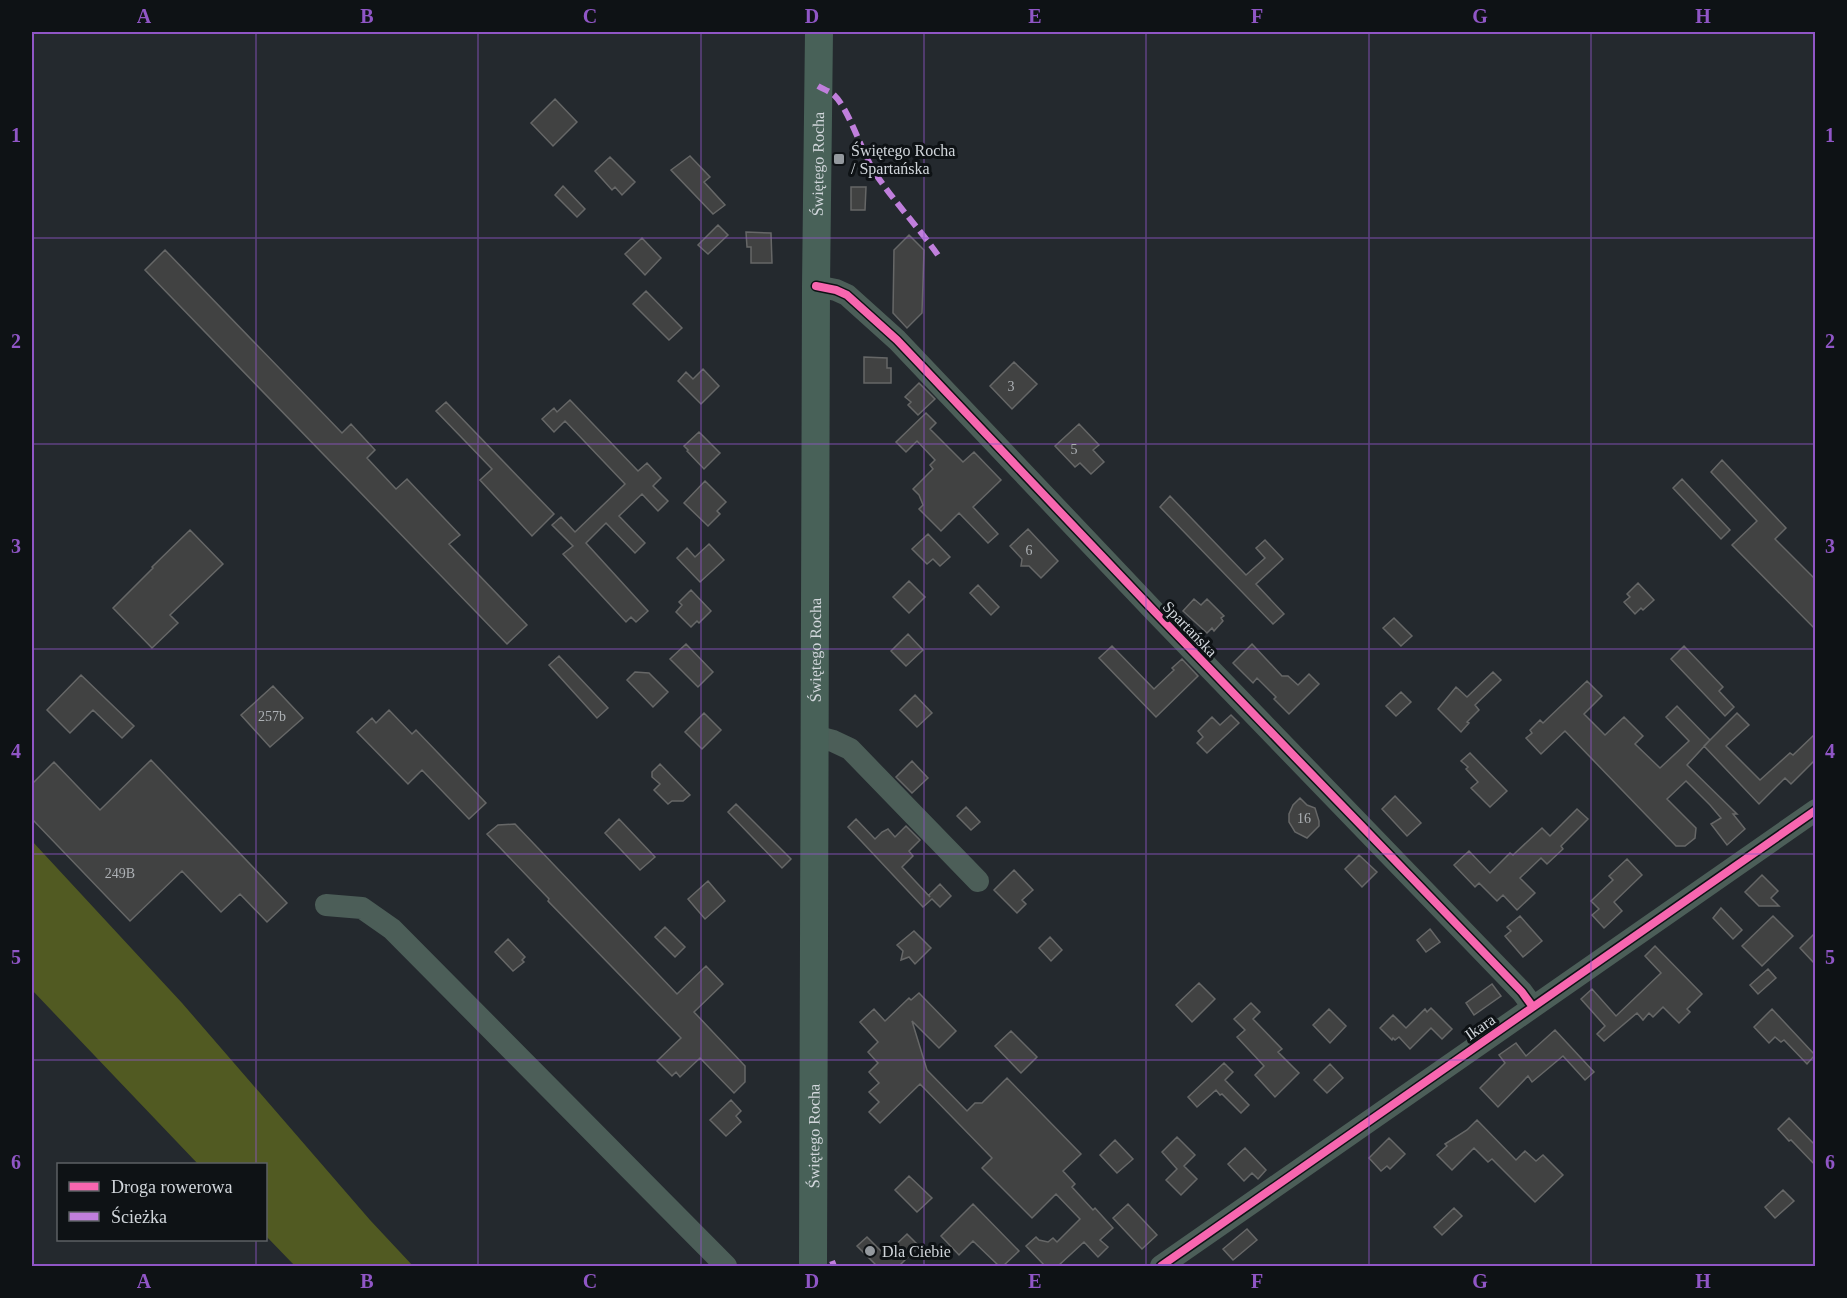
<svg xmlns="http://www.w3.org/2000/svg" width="1847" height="1298" viewBox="0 0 1847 1298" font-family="Georgia,serif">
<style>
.forest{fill:#515a22}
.building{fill:#414242;stroke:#666767;stroke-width:1.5}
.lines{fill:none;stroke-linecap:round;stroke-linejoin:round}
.minor{stroke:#4c5e58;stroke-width:22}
.major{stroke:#486158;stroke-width:28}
.quiet{stroke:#c07fdc;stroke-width:6;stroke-dasharray:12 6;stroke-linecap:butt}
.cycleway-casing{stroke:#0e1215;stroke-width:11}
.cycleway{stroke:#f766af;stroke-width:8}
.grid{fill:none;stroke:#9056c6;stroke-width:1.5;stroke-opacity:0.55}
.poi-dot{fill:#94999e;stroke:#0e1215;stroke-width:2}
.labels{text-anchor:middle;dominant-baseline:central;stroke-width:6;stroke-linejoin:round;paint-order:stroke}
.number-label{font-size:14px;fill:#adb1b5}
.poi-label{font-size:16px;fill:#d1d6db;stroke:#0e1215;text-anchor:start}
.street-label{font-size:16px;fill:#d1d6db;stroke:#0e1215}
.neatline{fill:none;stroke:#9056c6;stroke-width:2}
.grid-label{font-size:20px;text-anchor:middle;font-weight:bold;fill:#9056c6}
</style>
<rect width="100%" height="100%" fill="#24292e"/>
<path class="forest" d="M32,841L182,1003L370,1220L413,1266H295L266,1236V1164H198L32,990Z"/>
<path class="building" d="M555,99L577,122L553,146L531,123Z
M690,156L710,177L704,182L725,205L713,214L671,170Z
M610,157L635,182L622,195L615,187L612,190L595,171Z
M563,186L585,209L577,217L555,195Z
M851,187H866L865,210H851Z
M718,225L728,235L708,254L698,245Z
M746,232L771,233L772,263H751V247H747Z
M909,235L924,250L922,313L907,328L893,313L894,250Z
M642,238L661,258L645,275L625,254Z
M165,250L342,433L351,424L375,450L367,458L396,489L407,479L460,535L449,544L527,625L507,644L145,270Z
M646,291L682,328L669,340L633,304Z
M864,357L887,358V368H891V383H864Z
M1014,362L1037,384L1012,409L990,386Z
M703,369L719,386L701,404L678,381L686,372L693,379Z
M919,383L935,399L918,415L908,405L911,402L905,397Z
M570,400L638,471L647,463L661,478L653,486L668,501L658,511L642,494L619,516L645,543L635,553L606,523L586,543L648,611L636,622L631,617L626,622L563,554L573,546L552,525L561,517L575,532L625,484L565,421L554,432L542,419L554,408L557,412Z
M446,402L554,514L532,536L480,480L492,469L436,411Z
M926,413L936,423L930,429L963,462L974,452L1001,480L973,507L998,534L988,543L959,513L941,531L919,509L923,505L919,495L913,489L933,469L930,465L935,460L917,441L906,452L896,442Z
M1079,424L1099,445L1093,450L1104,462L1091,474L1080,463L1075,467L1055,446Z
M699,432L720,453L704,469L687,451L688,450L684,446Z
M1722,460L1786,528L1775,539L1815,579V629L1732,545L1757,521L1711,472Z
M1682,479L1730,530L1721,539L1673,488Z
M705,481L726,502L717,511L720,514L708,526L684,503Z
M1170,496L1246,575L1265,558L1256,548L1265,540L1283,559L1256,584L1284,614L1273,624L1160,507Z
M1028,529L1058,561L1041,578L1029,566H1021L1022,559L1010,546Z
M190,530L223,564L170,615L178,623L152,648L113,608L153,568L152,567Z
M928,534L950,557L940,566L933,559L927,564L912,549Z
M709,544L724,560L700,582L677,558L687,548L695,557Z
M909,581L925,597L909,613L893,597Z
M1638,583L1654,600L1643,610L1641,608L1635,614L1624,602L1630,597L1627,594Z
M978,585L999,607L991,615L970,593Z
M691,590L711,611L699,623L697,621L691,627L676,612L682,605L679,602Z
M1194,599L1201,605L1207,599L1224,616L1221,618L1223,621L1214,631L1212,628L1207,633L1183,611Z
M1394,618L1412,636L1401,646L1383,628Z
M908,634L923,650L906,666L891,651Z
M686,644L713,672L698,687L670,659Z
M1252,644L1282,676H1288L1298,685L1309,674L1319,684L1289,714L1274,699L1276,697L1257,678L1253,683L1233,663Z
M1112,646L1154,689L1174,670L1172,668L1182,659L1198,676L1156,717L1099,658Z
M1684,646L1723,687L1719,691L1734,707L1725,716L1671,659Z
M559,656L608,708L597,718L549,665Z
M635,672L649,673L668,692L653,707L627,680Z
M1493,672L1501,680L1475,705L1479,710L1467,722L1469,723L1461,732L1438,709L1456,687L1467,697Z
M81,675L134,726L122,738L93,710L70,733L47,710Z
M1587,681L1602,696L1584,714L1605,735L1624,717L1643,736L1635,744L1660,768L1689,741L1666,717L1677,706L1710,740L1687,765L1737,814H1733L1745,829L1727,845L1711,824L1721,818L1710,805L1686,781L1667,799L1696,828L1695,838L1685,846H1676L1565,731L1541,754L1526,738L1532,733L1530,730L1540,720L1543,723Z
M273,686L303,718L270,747L241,715Z
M1401,692L1411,702L1396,716L1386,706Z
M915,695L932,713L917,727L900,710Z
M389,710L412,734L416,730L486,803L469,819L422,770L408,784L357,732L372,718L376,723Z
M704,713L721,730L702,749L685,732Z
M1737,713L1749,725L1726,746L1760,780L1790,753L1793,755L1815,734V760L1791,784L1785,778L1759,804L1704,746Z
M1231,715L1239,723L1207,753L1197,743L1203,737L1198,731L1212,717L1220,725Z
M1470,753L1507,791L1490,807L1471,788L1478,782L1466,769L1468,767L1461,761Z
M151,760L287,903L267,922L240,894L221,912L182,871L130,921L32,819V784L54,762L100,810Z
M912,761L928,778L912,793L896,777Z
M660,764L690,795L683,801H672L668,804L654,790L660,784L652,777V772Z
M1395,796L1421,823L1407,836L1382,809Z
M1300,798L1307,805L1315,808L1319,821V826L1307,838L1295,832L1289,822V814L1293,805Z
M736,804L791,859L782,868L728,812Z
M966,807L980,822L971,830L957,816Z
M1577,809L1588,819L1561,846L1563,849L1547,864L1541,858L1520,878L1535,893L1517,910L1503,895L1497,901L1479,883L1475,887L1454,865L1469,851L1490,873L1510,853L1513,855L1542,828L1550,836Z
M619,819L655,857L640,870L605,833Z
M856,819L875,839L882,832L888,829L895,837L906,826L920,840L909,851L913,856L902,867L930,897L929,895L940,884L951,896L940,907L932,899L923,907L848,827Z
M515,824L677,994L706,966L723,984L694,1012L745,1066V1082L734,1093L700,1058L680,1077L676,1072L672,1076L657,1061L681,1038L548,901L549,899L487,834L498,825Z
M1359,855L1377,872L1362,887L1345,869Z
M1627,859L1642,875L1614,902L1622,911L1604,928L1592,915L1599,909L1591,901L1613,880L1609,876Z
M1014,870L1033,890L1022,900L1026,904L1017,913L994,890Z
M1762,875L1778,891L1771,898L1779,906H1759L1745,892Z
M708,881L725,901L705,919L688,899Z
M1721,908L1742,930L1733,939L1713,918Z
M1520,916L1542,941L1523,957L1505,936L1511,931L1507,927Z
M1773,916L1793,936L1762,966L1742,946Z
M665,927L685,947L675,957L655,937Z
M1430,929L1440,942L1426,952L1417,940Z
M914,931L931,948L915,964L909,957L901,960L903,951L897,945Z
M1815,933V964L1800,948Z
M1050,937L1062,950L1051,961L1039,948Z
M508,939L525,957L522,960L524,962L513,971L495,952Z
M1655,946L1702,994L1687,1009L1690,1012L1679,1023L1663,1007L1653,1017L1649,1013L1643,1020L1637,1013L1604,1041L1597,1034L1605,1026L1581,999L1592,989L1616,1016L1661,973L1645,956Z
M1768,969L1776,978L1758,994L1750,985Z
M1199,983L1215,999L1192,1022L1176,1005Z
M1492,984L1501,996L1474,1015L1466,1003Z
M919,993L956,1031L939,1048L912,1021L927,1070L967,1111L975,1103H982L1007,1078L1081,1154L1063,1171L1075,1184L1072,1187L1093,1210L1095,1208L1113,1228L1100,1240L1108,1247L1098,1257L1084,1242L1058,1266H1045L1026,1246L1036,1237L1039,1240L1048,1242L1053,1238L1057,1242L1080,1219L1056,1194L1032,1218L982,1168L992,1158L920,1084L880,1123L869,1112L879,1102L869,1092L879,1083L869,1072L878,1063L868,1052L878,1042L860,1022L874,1009L885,1021L909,998L911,1000Z
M1251,1003L1260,1012L1253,1019L1282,1049L1278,1052L1299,1073L1275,1097L1255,1075L1264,1066L1237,1037L1245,1030L1234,1019Z
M1431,1008L1452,1029L1442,1039L1431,1028L1410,1049L1399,1037L1395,1040L1393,1038L1392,1040L1380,1028L1393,1015L1406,1028L1425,1009L1427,1012Z
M1329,1009L1346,1026L1330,1043L1313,1025Z
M1772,1009L1815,1055L1807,1064L1784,1040L1781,1042L1775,1037L1769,1043L1754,1027Z
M1555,1030L1594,1072L1585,1080L1563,1056L1532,1082L1528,1076L1498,1107L1480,1088L1505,1063L1499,1055L1516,1043L1526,1056Z
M1011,1031L1037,1057L1021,1073L995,1046Z
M1224,1063L1233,1072L1225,1080L1249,1105L1241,1113L1222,1094L1220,1095L1216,1090L1197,1107L1188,1097Z
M1330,1064L1343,1078L1327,1093L1314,1080Z
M731,1100L741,1111L736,1116L741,1122L726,1136L710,1120Z
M1789,1118L1815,1145V1165L1791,1140L1789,1141L1778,1129Z
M1477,1120L1516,1160L1525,1151L1536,1161L1543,1155L1563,1175L1535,1202L1492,1159L1488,1162L1474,1148L1452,1170L1437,1155L1447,1146L1445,1144L1467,1130Z
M1177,1137L1195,1155L1184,1166L1197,1179L1181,1195L1166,1180L1177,1169L1162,1152Z
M1389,1138L1405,1154L1390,1169L1387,1166L1381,1171L1369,1158Z
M1115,1140L1133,1159L1117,1173L1100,1155Z
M1245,1148L1266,1170L1258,1179L1252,1173L1244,1181L1228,1164Z
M909,1176L932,1198L917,1212L895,1190Z
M1783,1190L1794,1201L1775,1218L1765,1207Z
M973,1204L1019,1251L1003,1266H999L973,1241L959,1255L941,1236Z
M1128,1204L1157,1235L1142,1249L1113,1218Z
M1454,1208L1462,1216L1442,1235L1434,1227Z
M1247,1229L1257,1240L1233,1260L1223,1249Z
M907,1234L919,1246L899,1266H874L876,1265L857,1246L867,1237L885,1255Z"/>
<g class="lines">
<path class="minor" d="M816,286L836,290L847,295L897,340L1154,611L1522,992L1533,1007
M814,736L833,741L850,749L978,881
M326,905L362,908L392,929L726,1266
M1161,1266L1816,810"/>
<path class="major" id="s1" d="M813,1266L816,286L819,32"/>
<path class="quiet" d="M818,86C823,89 829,91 834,95C849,109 862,153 875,173C895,203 920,229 940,258
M832,1261L834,1266"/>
<g class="cycleway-casing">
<path id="cycleway" d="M816,286L836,290L847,295L897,340L1154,611L1522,992L1533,1007
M1161,1266L1816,810"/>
</g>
<use href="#cycleway" class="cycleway"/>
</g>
<path class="grid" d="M256,32V1164M478,32V1266M701,32V1266M924,32V1266M1146,32V1266M1369,32V1266M1591,32V1266M32,238H1816M32,444H1816M32,649H1816M32,854H1816M32,1060H1816M256,1240V1266"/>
<g class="poi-dot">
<rect x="833" y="153" width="12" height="12" rx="3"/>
<circle cx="870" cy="1251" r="6"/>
</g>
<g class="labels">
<g class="number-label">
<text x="1011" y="386">3</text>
<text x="1074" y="449">5</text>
<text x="1029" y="550">6</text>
<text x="272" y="716">257b</text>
<text x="1304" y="818">16</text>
<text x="120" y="873">249B</text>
</g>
<g class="poi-label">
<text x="851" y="150">Świętego Rocha<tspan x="851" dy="18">/ Spartańska</tspan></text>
<text x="882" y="1251">Dla Ciebie</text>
</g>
<g class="street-label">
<text stroke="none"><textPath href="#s1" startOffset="1102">Świętego Rocha</textPath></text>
<text transform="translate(1190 629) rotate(46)">Spartańska</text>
<text stroke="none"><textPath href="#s1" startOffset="616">Świętego Rocha</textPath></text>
<text transform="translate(1480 1027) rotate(-35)">Ikara</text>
<text stroke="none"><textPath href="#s1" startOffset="130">Świętego Rocha</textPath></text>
</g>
</g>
<rect width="1847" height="1298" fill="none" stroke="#0e1215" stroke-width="66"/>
<rect x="57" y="1163" width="210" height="78" fill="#0e1215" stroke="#5c6064" stroke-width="1.5"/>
<rect x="69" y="1182" width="30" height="9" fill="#f766af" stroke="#5c6064" stroke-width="1.5"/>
<text x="111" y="1193" font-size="18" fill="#d1d6db">Droga rowerowa</text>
<rect x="69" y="1212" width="30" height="9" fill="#c07fdc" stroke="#5c6064" stroke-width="1.5"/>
<text x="111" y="1223" font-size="18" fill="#d1d6db">Ścieżka</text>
<rect x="33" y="33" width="1781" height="1232" class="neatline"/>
<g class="grid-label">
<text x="144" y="23">A</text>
<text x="367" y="23">B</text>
<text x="590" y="23">C</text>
<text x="812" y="23">D</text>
<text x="1035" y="23">E</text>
<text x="1257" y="23">F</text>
<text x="1480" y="23">G</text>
<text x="1703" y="23">H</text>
<text x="16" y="142">1</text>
<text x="1830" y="142">1</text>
<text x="16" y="348">2</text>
<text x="1830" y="348">2</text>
<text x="16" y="553">3</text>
<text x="1830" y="553">3</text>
<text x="16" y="758">4</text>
<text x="1830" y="758">4</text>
<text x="16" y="964">5</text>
<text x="1830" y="964">5</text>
<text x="16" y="1169">6</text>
<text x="1830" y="1169">6</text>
<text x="144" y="1288">A</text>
<text x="367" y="1288">B</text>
<text x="590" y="1288">C</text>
<text x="812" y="1288">D</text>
<text x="1035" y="1288">E</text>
<text x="1257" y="1288">F</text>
<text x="1480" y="1288">G</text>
<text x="1703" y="1288">H</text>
</g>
</svg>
